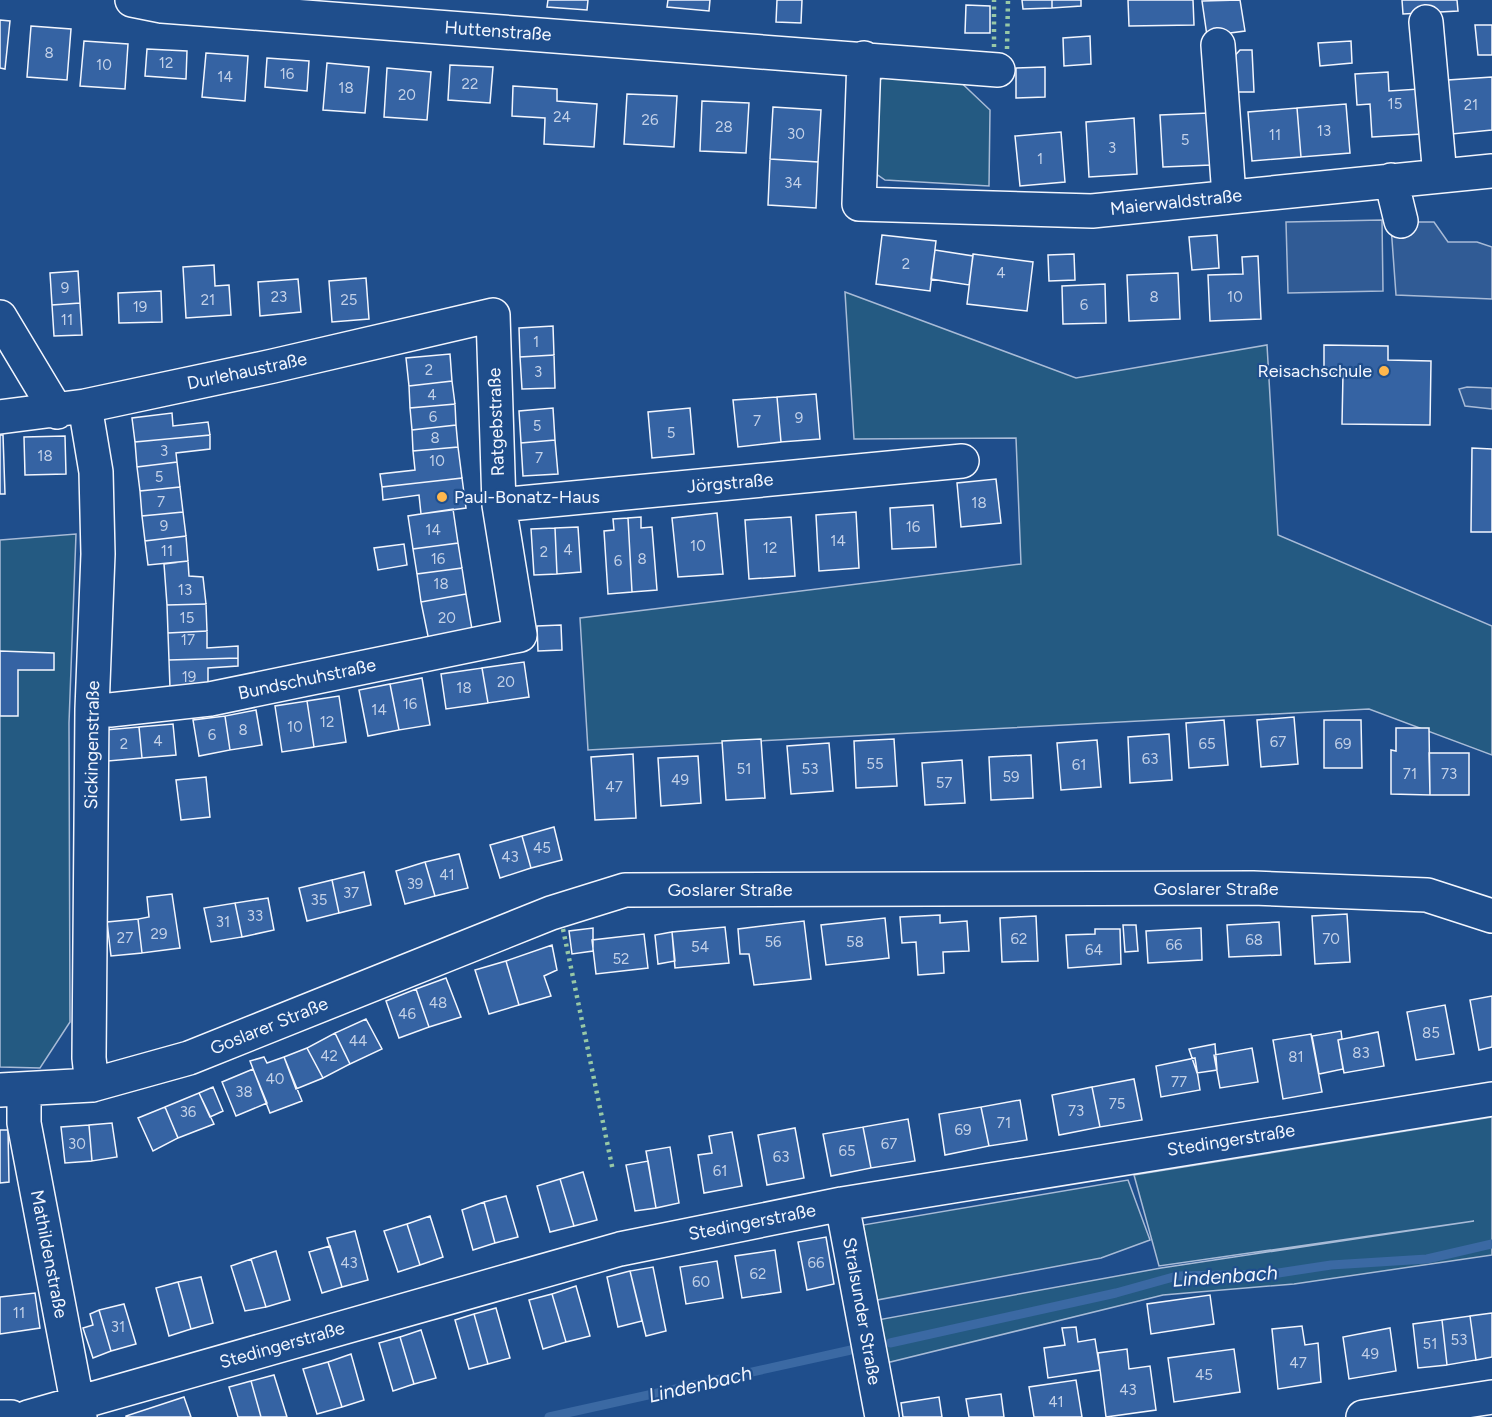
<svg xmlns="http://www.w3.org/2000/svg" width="1492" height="1417" viewBox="0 0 1492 1417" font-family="Figtree,sans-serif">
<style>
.green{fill:#245a82;stroke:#a8bbd7;stroke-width:1.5}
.parking{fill:#305b95;stroke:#a8bbd7;stroke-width:1.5}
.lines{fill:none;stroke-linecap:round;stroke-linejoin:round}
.stream{stroke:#3b69a3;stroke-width:9}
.building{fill:#3563a3;stroke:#f2f6ff;stroke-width:1.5}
.minor-casing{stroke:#f2f6ff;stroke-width:36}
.minor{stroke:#1f4e8c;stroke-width:33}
.hedge{stroke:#97c8a6;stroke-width:4.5;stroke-dasharray:3 4.5;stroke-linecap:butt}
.poi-dot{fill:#ffb74d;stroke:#1f4e8c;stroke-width:2}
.labels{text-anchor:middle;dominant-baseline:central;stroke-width:4.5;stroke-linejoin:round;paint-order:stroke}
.number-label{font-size:15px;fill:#c3d1e8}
.street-label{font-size:18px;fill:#f2f6ff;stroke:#1f4e8c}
.poi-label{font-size:18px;fill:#f2f6ff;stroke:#1f4e8c;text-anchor:end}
.water-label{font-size:20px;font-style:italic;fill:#f2f6ff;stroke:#1f4e8c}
</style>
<rect width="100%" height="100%" fill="#1f4e8c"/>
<path class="green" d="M898,69L952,74L990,110L989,186L885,180L875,173L878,81Z
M845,292L1076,378L1267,345L1278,535L1492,626V755L1369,709L588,750L580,618L1021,564L1016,438L854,439Z
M76,534L69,723L70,1022L40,1068L0,1067V540Z
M1492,1117V1255L1294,1284L1163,1295L878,1365L872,1321L1161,1268L1474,1221L1159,1266L1134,1175Z
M1128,1180L1150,1240L1101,1258L877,1300L863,1225Z"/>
<path class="parking" d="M1382,220L1383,291L1288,293L1286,222Z
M1414,222H1434L1448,242H1477L1492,247V299L1396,295L1391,226Z
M1467,387L1492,388V409L1465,406L1459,389Z"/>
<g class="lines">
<path class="stream" d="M890,1343L1116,1293L1177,1276L1272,1274L1331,1265L1427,1259L1492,1244
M549,1417L851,1350"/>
</g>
<path class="building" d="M548,0H588L587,10L547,7Z
M668,0H710L709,11L667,7Z
M777,0H802L801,23L776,22Z
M1022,0H1052V8L1023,9Z
M1052,0H1081V6L1052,8Z
M1128,0H1193L1194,25L1129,26Z
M1240,0L1245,31L1207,36L1202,1Z
M1402,0H1457L1458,11L1403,14Z
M966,5L990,6V33H965Z
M0,20L10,21L5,69L0,68Z
M1475,25H1492V55H1478Z
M31,26L71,29L67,80L27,77Z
M1090,36L1091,64L1064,66L1063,38Z
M84,41L128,44L125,89L80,86Z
M1351,41L1352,63L1320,66L1318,43Z
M147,49L187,51L186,79L145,76Z
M1240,50H1252L1254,92H1231L1228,63Z
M206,53L248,56L245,101L202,97Z
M267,58L309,61L307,91L265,87Z
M327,63L369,67L365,113L323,110Z
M450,65L493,67L490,103L448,100Z
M1045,67V97L1016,98V68Z
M387,68L431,72L427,120L384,117Z
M1388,72L1389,91L1419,89L1422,134L1372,137L1370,104L1357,105L1355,74Z
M1492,77V130L1452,134L1448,80Z
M513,86L557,89V101L597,104L594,147L544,144L545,118L512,116Z
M627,94L677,96L674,147L624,144Z
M702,101L749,103L746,153L700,151Z
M1346,104L1350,153L1301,157L1297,108Z
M773,107L821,110L818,162L770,159Z
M1297,108L1301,157L1252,161L1248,112Z
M1209,113L1211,165L1163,167L1160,115Z
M1134,118L1137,174L1089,177L1086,122Z
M1061,132L1065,182L1020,186L1015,136Z
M770,159L818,162L816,208L768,205Z
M882,235L936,241L930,291L876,284Z
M1217,235L1219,268L1192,270L1189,237Z
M935,250L973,256L969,285L931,279Z
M973,254L1033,262L1027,311L967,304Z
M1074,254L1075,280L1049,281L1048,255Z
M1258,256L1261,319L1210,321L1208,275L1243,274L1242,257Z
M214,265L215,286L229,285L231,315L186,318L183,267Z
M78,271L80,303L52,305L50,273Z
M1178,273L1180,319L1129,321L1127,275Z
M366,278L369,319L332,322L329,281Z
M298,279L301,312L260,316L258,282Z
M1105,284L1106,323L1063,324L1062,286Z
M161,291L162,322L119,323L118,293Z
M80,303L82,335L54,336L52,305Z
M553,326L554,355L520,357L519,328Z
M1324,345L1388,346V360L1431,361L1430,425L1342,424L1343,373H1324Z
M450,354L452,381L409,386L406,358Z
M554,355L555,388L522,389L520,357Z
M452,381L455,404L410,408L409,386Z
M816,394L820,439L781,442L777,397Z
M777,397L781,442L738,447L733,400Z
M455,404L456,425L412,430L410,408Z
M553,408L555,440L521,443L519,411Z
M690,408L694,454L652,458L648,412Z
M172,413L173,426L208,422L210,435L135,442L132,418Z
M456,425L458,447L413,451L412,430Z
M0,435H3L5,494H0Z
M210,435V449L176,453L177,462L137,467L135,442Z
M65,436L66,474L25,475L24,437Z
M555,440L558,474L523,476L521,443Z
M458,447L462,478L382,487L380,474L415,470L413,451Z
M1472,448L1492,449V532H1471Z
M177,462L180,487L140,491L137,467Z
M462,478L466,508L421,514L419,495L383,500L382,487Z
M996,479L1001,523L961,527L957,483Z
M180,487L183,512L142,516L140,491Z
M933,505L936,547L892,549L890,508Z
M453,509L458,543L413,549L408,516Z
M183,512L186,536L145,541L142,516Z
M856,512L859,568L819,571L816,515Z
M717,513L723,574L678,577L672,518Z
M641,517V528L652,527L657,590L632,592L628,518Z
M791,517L795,576L749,579L745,520Z
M628,518L632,592L608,594L604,531L614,530L613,519Z
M578,527L581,572L557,574L555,528Z
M555,528L557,574L534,575L531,529Z
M186,536L188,561L148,565L145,541Z
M458,543L462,568L417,574L413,549Z
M404,544L407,565L378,570L374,548Z
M188,561L189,576L203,577L206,604L167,605L164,564Z
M462,568L466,594L421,602L417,574Z
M466,594L473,635L429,641L421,602Z
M206,604L207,631L168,633L167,605Z
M561,625L562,650L538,651L537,626Z
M207,631V648L238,646V658L169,660L168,633Z
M0,651L54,653V670H18V716H0Z
M238,658V666L208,668V687L170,688L169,660Z
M524,662L529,697L488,703L482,668Z
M482,668L488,703L446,709L441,674Z
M422,678L430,725L399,730L390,684Z
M390,684L399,730L368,736L359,690Z
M339,696L346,742L314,747L307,701Z
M307,701L314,747L282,752L275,706Z
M256,710L262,745L230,750L225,716Z
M225,716L230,750L199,756L193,720Z
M1294,717L1298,764L1261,767L1257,720Z
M1224,720L1228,765L1189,768L1186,723Z
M1324,720H1361L1362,768H1324Z
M173,724L176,755L142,758L139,727Z
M139,727L142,758L108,761L105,730Z
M1396,728H1429L1430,795L1391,794V750L1396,751Z
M1169,734L1172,780L1130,783L1128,737Z
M761,739L765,798L726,800L722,741Z
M894,739L897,786L856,788L854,741Z
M1097,740L1101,787L1061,790L1057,743Z
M829,743L833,791L791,794L787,746Z
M1429,753H1469V795H1430Z
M633,754L636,818L595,820L591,757Z
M1031,755L1033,798L991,800L989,757Z
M698,756L701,803L661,806L658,758Z
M962,760L965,803L925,805L922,763Z
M206,777L210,817L181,820L176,780Z
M554,827L562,860L531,868L522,836Z
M522,836L531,868L500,878L490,845Z
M459,854L468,888L435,896L425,862Z
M425,862L435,896L405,904L396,871Z
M364,872L371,905L339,913L332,880Z
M332,880L339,913L307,921L299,888Z
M172,894L180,948L142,953L138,919L149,917L147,897Z
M268,898L274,930L242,937L235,903Z
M235,903L242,937L211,942L204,908Z
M1347,914L1350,962L1315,964L1312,916Z
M940,915V923L967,921L969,951L943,952L944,973L918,975L916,942L902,943L900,917Z
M1036,916L1038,961L1002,962L1000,918Z
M885,918L889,958L826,965L821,925Z
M138,919L142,953L111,956L107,922Z
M804,921L811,979L754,985L749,954H740L738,929Z
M1279,922L1281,955L1229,957L1227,925Z
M1123,925H1136L1138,951L1125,952Z
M725,927L729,963L675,968L672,932Z
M593,928V951L572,954L569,931Z
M1201,928L1202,960L1148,963L1146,931Z
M1095,929H1120L1121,964L1068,968L1066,935L1095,934Z
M672,932L675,961L658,964L655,935Z
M644,934L648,968L596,974L592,940Z
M552,945L557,970L544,976L551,996L519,1005L506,961Z
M506,961L519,1005L489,1014L475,970Z
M446,978L461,1017L429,1027L416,989Z
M416,989L429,1027L399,1038L386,1001Z
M1492,996V1047L1479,1050L1470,1000Z
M1445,1005L1454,1054L1416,1060L1407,1012Z
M366,1019L382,1049L350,1064L335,1033Z
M1341,1031L1342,1039L1338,1040L1343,1069L1319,1074L1312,1036Z
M1378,1032L1384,1066L1344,1073L1338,1040Z
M335,1033L350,1064L323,1078L307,1048Z
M1311,1034L1322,1092L1283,1099L1273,1040Z
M1215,1044L1217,1070L1197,1073L1189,1049Z
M307,1048L323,1078L296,1089L284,1057Z
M1252,1048L1258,1082L1220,1088L1214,1055Z
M264,1057L267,1063L284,1057L302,1101L270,1113L250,1061Z
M1195,1058L1200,1090L1161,1097L1156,1066Z
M253,1069L267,1103L236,1116L222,1082Z
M1134,1079L1142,1120L1100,1127L1092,1087Z
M213,1087L223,1111L210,1117L199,1093Z
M1092,1087L1100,1127L1059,1135L1052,1095Z
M199,1093L214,1124L178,1138L165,1107Z
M1020,1100L1027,1140L989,1146L981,1107Z
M165,1107L178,1138L153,1151L138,1118Z
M981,1107L989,1146L945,1155L939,1114Z
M908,1119L915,1161L871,1168L863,1127Z
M112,1123L117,1157L92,1161L89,1125Z
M89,1125L92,1161L65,1163L61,1127Z
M863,1127L871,1168L831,1176L823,1134Z
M795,1128L804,1178L767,1185L758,1135Z
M0,1130H8L9,1182L0,1183Z
M732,1132L742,1186L704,1193L698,1155L712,1153L709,1136Z
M670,1147L679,1203L656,1208L646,1151Z
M648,1161L656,1208L635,1211L626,1165Z
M583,1172L597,1220L574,1226L560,1179Z
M560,1179L574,1226L550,1232L537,1186Z
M506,1196L518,1237L495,1243L484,1202Z
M484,1202L495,1243L473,1250L462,1210Z
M430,1216L443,1257L420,1265L407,1224Z
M407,1224L420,1265L398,1272L384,1231Z
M355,1231L368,1280L342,1287L327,1238Z
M826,1237L834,1284L807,1290L798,1242Z
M330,1246L342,1287L322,1293L309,1252Z
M775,1250L781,1292L742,1298L735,1256Z
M276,1251L290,1300L266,1307L251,1259Z
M251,1259L266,1307L245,1311L231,1266Z
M717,1261L723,1298L686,1304L680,1267Z
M653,1267L666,1331L646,1336L630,1271Z
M630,1271L642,1321L618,1327L607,1277Z
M201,1277L213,1323L191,1329L178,1282Z
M178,1282L191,1329L169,1336L156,1288Z
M576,1286L590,1336L566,1342L552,1294Z
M35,1293L40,1328L0,1334V1297Z
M552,1294L566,1342L543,1349L529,1300Z
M1210,1295L1214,1324L1151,1334L1147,1304Z
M124,1304L136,1344L111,1351L99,1310Z
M496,1308L510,1358L488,1364L474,1314Z
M99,1310L111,1351L93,1358L83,1328L93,1325L90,1314Z
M1492,1313V1357L1476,1360L1470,1316Z
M474,1314L488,1364L469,1369L455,1320Z
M1470,1316L1476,1360L1447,1365L1442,1320Z
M1442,1320L1447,1365L1418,1368L1413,1324Z
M1302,1326L1305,1345L1318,1343L1321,1382L1278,1389L1272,1329Z
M1076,1327L1078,1342L1095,1339L1100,1370L1048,1378L1044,1348L1065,1345L1062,1328Z
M1390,1328L1396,1371L1349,1379L1343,1337Z
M421,1330L436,1378L414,1384L400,1337Z
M400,1337L414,1384L393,1391L379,1343Z
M1127,1349L1129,1369L1150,1366L1156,1410L1106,1417L1098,1353Z
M1234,1349L1240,1392L1174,1402L1168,1358Z
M351,1354L364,1400L342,1407L328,1362Z
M328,1362L342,1407L317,1414L303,1369Z
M274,1375L287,1417H261L251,1381Z
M1076,1380L1082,1417H1034L1029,1387Z
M251,1381L261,1417H238L229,1387Z
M1001,1394L1004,1417H969L966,1399Z
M184,1397L191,1417H126V1416Z
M939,1397L942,1417H903L901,1403Z"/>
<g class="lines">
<g class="minor-casing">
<path id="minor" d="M132,0L162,6L998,70
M1426,22L1440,176
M1218,45L1229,196
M864,58L859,204L1092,211L1492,171
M1391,180L1401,221
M0,317L57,412
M85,406L96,472L98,554L92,709L89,1058L92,1085
M0,417L85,406L273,366L493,315L499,505L520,635L210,699L110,710L92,709
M499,505L962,461
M0,1090L92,1085L189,1058L551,913L625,890L1253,888L1427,895L1492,916
M24,1091V1123L80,1417
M842,1204L882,1417
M0,1417H11
M28,1417L620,1249L842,1204L1492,1099
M1363,1417L1492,1397"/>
</g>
<use href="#minor" class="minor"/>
<path class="hedge" d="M994,47V0
M1007,49L1008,0
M563,929L613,1171"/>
</g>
<g class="poi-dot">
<circle cx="1384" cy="371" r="6"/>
<circle cx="442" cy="497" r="6"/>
</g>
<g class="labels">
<g class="number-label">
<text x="49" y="53">8</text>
<text x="166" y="63">12</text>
<text x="104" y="65">10</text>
<text x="287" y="74">16</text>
<text x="225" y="77">14</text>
<text x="470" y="84">22</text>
<text x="346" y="88">18</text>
<text x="407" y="95">20</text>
<text x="1395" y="104">15</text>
<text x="1471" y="105">21</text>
<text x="562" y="117">24</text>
<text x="650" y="120">26</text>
<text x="724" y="127">28</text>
<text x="1324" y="131">13</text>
<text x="796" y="134">30</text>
<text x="1275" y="135">11</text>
<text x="1185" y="140">5</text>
<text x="1112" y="148">3</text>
<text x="1040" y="159">1</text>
<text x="793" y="183">34</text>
<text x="906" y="264">2</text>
<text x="1001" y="273">4</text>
<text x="65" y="288">9</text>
<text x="279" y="297">23</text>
<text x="1154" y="297">8</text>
<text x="1235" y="297">10</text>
<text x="208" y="300">21</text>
<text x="349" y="300">25</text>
<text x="1084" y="305">6</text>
<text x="140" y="307">19</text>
<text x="67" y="320">11</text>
<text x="536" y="342">1</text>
<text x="429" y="370">2</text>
<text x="538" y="372">3</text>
<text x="432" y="395">4</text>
<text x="433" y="417">6</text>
<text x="799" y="418">9</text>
<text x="757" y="421">7</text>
<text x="537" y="426">5</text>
<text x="671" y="433">5</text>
<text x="435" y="438">8</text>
<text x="164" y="451">3</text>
<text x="45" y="456">18</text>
<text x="539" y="458">7</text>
<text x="437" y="461">10</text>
<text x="159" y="477">5</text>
<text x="161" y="502">7</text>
<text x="979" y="503">18</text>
<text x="164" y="526">9</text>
<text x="913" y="527">16</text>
<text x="433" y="530">14</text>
<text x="838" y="541">14</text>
<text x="698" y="546">10</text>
<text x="770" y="548">12</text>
<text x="568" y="550">4</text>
<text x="167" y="551">11</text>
<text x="544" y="552">2</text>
<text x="438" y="559">16</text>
<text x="642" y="559">8</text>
<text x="618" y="561">6</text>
<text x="441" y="584">18</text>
<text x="185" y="590">13</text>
<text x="187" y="618">15</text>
<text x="447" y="618">20</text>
<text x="188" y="640">17</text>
<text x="189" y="677">19</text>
<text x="506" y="682">20</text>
<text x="464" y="688">18</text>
<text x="410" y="704">16</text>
<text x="379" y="710">14</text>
<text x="327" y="722">12</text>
<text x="295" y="727">10</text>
<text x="243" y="730">8</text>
<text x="212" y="735">6</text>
<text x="158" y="741">4</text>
<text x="1278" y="742">67</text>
<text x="124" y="744">2</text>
<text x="1207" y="744">65</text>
<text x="1343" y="744">69</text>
<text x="1150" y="759">63</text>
<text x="875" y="764">55</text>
<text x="1079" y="765">61</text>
<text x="744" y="769">51</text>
<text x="810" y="769">53</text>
<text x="1410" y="774">71</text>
<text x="1449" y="774">73</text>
<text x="1011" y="777">59</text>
<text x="680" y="780">49</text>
<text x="944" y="783">57</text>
<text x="614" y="787">47</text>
<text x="542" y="848">45</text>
<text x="510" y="857">43</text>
<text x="447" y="875">41</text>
<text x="415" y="884">39</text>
<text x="351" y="893">37</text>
<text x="319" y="900">35</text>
<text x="255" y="916">33</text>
<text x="223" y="922">31</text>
<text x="159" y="934">29</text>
<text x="125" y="938">27</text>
<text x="1019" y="939">62</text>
<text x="1331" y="939">70</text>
<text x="1254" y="940">68</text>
<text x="773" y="942">56</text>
<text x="855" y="942">58</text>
<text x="1174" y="945">66</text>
<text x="700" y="947">54</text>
<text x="1094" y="950">64</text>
<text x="621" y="959">52</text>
<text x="438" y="1003">48</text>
<text x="407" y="1014">46</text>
<text x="1431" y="1033">85</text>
<text x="358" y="1041">44</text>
<text x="1361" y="1053">83</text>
<text x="329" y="1056">42</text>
<text x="1296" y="1057">81</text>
<text x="275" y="1079">40</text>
<text x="1179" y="1082">77</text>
<text x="244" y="1092">38</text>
<text x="1117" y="1104">75</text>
<text x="1076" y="1111">73</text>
<text x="188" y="1112">36</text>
<text x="1004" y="1123">71</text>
<text x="963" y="1130">69</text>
<text x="77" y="1144">30</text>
<text x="889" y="1144">67</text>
<text x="847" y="1151">65</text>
<text x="781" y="1157">63</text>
<text x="720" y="1171">61</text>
<text x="349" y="1263">43</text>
<text x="816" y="1263">66</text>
<text x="758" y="1274">62</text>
<text x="701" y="1282">60</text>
<text x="19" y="1313">11</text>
<text x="118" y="1327">31</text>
<text x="1459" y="1340">53</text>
<text x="1430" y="1344">51</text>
<text x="1370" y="1354">49</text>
<text x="1298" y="1363">47</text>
<text x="1204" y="1375">45</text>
<text x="1128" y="1390">43</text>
<text x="1056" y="1402">41</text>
</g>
<g class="street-label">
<text transform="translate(498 31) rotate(4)">Huttenstraße</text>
<text transform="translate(1176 202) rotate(-6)">Maierwaldstraße</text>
<text transform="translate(247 371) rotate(-12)">Durlehaustraße</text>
<text transform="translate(496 422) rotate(-92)">Ratgebstraße</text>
<text transform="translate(730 483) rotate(-5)">Jörgstraße</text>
<text transform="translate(307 679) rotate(-12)">Bundschuhstraße</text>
<text transform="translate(92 745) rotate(-89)">Sickingenstraße</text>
<text x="1216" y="889">Goslarer Straße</text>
<text x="730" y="890">Goslarer Straße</text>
<text transform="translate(269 1026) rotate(-22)">Goslarer Straße</text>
<text transform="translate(1231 1140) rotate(-9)">Stedingerstraße</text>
<text transform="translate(752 1222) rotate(-11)">Stedingerstraße</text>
<text transform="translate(49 1254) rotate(79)">Mathildenstraße</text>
<text transform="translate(862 1311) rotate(80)">Stralsunder Straße</text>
<text transform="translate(282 1345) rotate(-16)">Stedingerstraße</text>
</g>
<g class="poi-label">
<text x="1372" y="371">Reisachschule</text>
<text x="454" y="497" text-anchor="start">Paul-Bonatz-Haus</text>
</g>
<g class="water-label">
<text transform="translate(1225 1276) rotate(-4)">Lindenbach</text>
<text transform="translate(700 1384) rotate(-13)">Lindenbach</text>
</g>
</g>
</svg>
